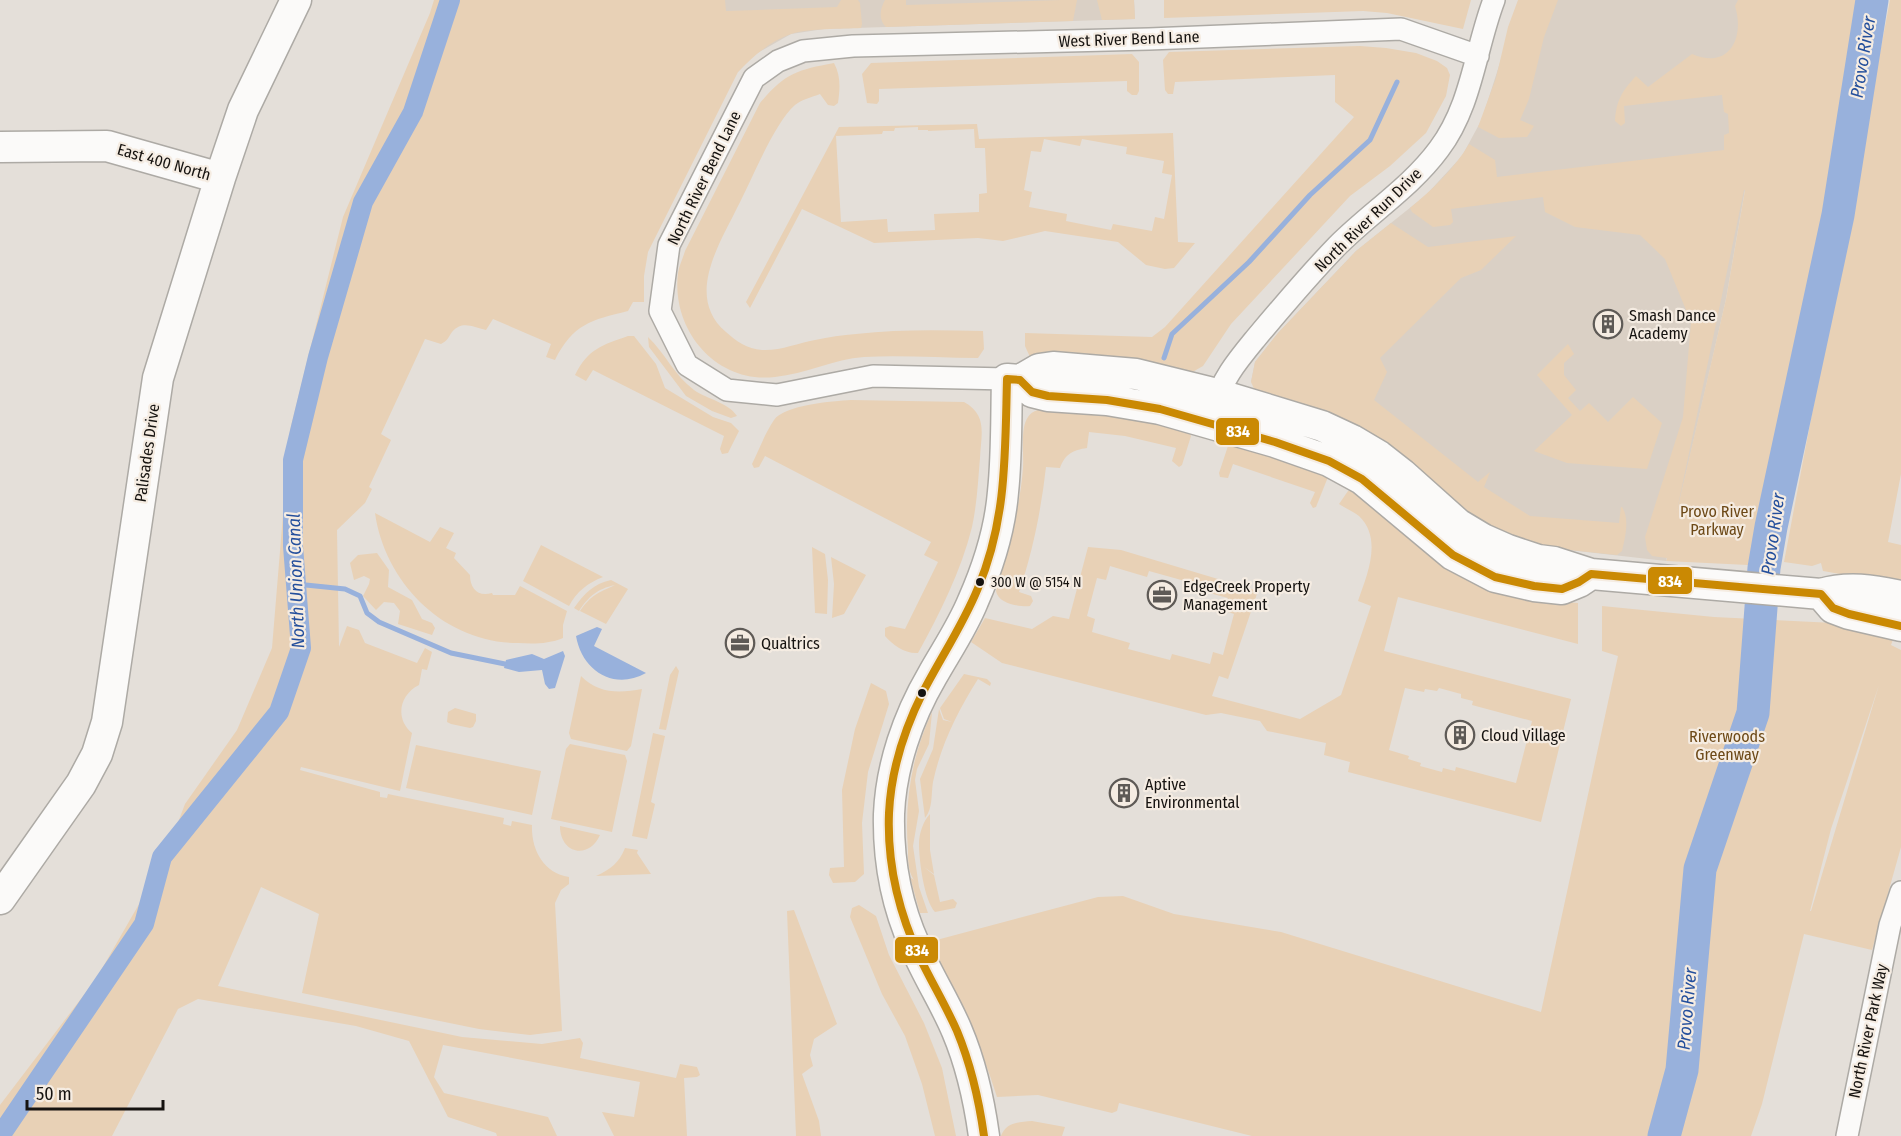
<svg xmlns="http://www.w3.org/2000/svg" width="1901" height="1136" viewBox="0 0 1901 1136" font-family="'Fira Sans Condensed',sans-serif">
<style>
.built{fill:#dad0c5}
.green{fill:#e8d1b6;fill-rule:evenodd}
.water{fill:#98b1dc}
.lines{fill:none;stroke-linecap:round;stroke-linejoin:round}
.stream{stroke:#98b1dc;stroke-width:5}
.canal{stroke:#98b1dc;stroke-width:20}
.river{stroke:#98b1dc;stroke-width:33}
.street-casing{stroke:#adaaa5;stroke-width:24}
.secondary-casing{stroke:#adaaa5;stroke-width:33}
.street{stroke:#fbfaf9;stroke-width:21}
.secondary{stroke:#fbfaf9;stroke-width:30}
.bus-1-casing{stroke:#f5ece2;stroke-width:12}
.bus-1{stroke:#ca8903;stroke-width:8}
.bus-dot{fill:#161310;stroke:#f5ece2;stroke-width:2}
.labels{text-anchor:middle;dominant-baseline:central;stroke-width:4.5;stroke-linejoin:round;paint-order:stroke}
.bus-label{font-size:14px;fill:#161310;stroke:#f5ece2;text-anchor:start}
.street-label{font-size:16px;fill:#161310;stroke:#f5ece2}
.poi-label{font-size:16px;fill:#161310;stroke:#f5ece2;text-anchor:start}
.park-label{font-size:16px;fill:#6d4917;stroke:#f5ece2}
.water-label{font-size:18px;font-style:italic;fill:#244f9c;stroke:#f5ece2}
.line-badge{stroke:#f5ece2;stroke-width:2}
.badge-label{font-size:16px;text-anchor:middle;font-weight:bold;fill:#fff}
</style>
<rect width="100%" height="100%" fill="#e4dfd9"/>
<path class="built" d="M673,0H1134L1135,19L824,29L791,34L754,55L738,72Z
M1520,0H1784L1756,126L1726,299L1666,561L1551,548L1251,382L1255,362L1278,333L1356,251L1426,195L1462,156L1482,119Z"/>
<path class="green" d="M434,0H725L726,11L837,7L841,0H858L860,3L862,24L861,28C841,29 809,28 791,34C770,41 752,57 738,72L648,252L644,276V302H633L628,311C591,320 573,324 555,360L546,357L551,344L493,319L486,330C473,327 462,320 452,332C448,338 447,341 441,344L425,339L381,434L391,440L369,487L372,489L365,503L337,530L339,647L347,626L359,630L365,643L417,663L425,648L432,652L427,670L422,669L419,685C399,695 395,719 412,733L400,791L301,767L300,770L380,792V797L387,798L388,794L504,818L503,824L511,826L512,821L532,825C531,849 543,873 569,877V884L561,890L555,903L562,1031L530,1035L479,1029L302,993L319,914L261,887L218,986L462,1037L542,1044L580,1038L583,1043L580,1058L676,1078L680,1064L697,1067L700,1075L697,1077L684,1078L687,1136H614L602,1112L634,1117L640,1082L443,1045L434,1077L444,1093L548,1117L557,1136H497L496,1133L448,1117L409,1041L356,1026L198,999L178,1009L112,1136H0V1105L96,979L162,864L185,804L237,730L272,648L290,430L343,217L430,13Z
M885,0H906V5L1061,0H1077L1073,21L886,27C878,19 880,9 885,0Z
M1097,0H1134L1135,19L1102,20Z
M1164,0H1471L1463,29L1387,13L1363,11L1164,18Z
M1518,0H1558L1544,37L1529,99L1520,120L1534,126L1527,137L1499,138L1478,127L1496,78L1508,27Z
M1738,0H1858L1823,213L1748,565L1666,561L1667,558L1652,556L1647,550L1645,537L1683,417L1691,322L1665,259L1640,235L1575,227L1545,212L1543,197L1451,209L1453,222L1450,225L1433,227L1412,212L1410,208C1432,190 1455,168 1469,144L1495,160L1497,177L1724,150V135L1729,133L1728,114L1724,112L1722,95L1624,106L1625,123L1621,126L1615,121C1616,101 1622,91 1636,76L1648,87L1692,54C1729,70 1745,38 1735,6ZM1745,190L1726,299L1676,515L1744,190Z
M1890,0H1901V474L1888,542L1901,545V587L1874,580L1823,571L1821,563L1812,566L1784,562Z
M1360,46L1386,48L1416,53L1437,61L1447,68L1450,75L1446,96L1426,133L1390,166L1350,196L1231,324L1203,366L1189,374L1030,357L1025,346V333L1152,337L1165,327L1354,117L1335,102V75L1175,82L1173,94H1168L1165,90L1163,60L1169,52Z
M1132,54L1139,62V91L1137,95H1132L1127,91V81L879,89V101L877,104L867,103L862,74L871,63Z
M834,63C841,76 840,89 838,103L834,106L828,105L820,94C812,97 801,100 795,105C774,123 751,182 737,208C719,245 685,297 726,332C736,341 747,349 762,350C780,351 798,343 815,340C829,337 842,335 856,334C899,329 940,330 983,331L984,349L978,358C940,358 902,355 864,357C834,359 805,374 775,377C716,384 671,330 678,273C679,266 683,258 685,251L760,103C785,73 797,70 834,63Z
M977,124L979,139L1173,133L1178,242L1195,243L1174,268L1165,269L1146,265L1118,242L1045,231L1003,241L978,238L874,243L802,209L750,308L746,302L839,127ZM918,127V130H928V131L974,129L975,148H985L987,193L979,194V212L934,214L935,230L888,232L887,219L841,222L836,136L882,134L883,131H894L895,128ZM1044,139L1080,146L1082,139L1127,147L1126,154L1164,161L1162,173L1172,175L1164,219L1155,217L1152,231L1113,224L1111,230L1066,221L1067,214L1029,207L1032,192L1024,190L1031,151L1041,152Z
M1391,223L1428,247L1516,236L1481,270L1461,278L1380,358L1387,372L1374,400L1478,482L1490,472L1484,487L1530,516L1619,523L1621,507H1622C1630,519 1625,538 1622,551L1617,555L1551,548L1503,537L1255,391L1251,382L1255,362L1278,333L1356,251Z
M628,336H634L656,364L665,388L713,417L731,423L739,431L728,453L722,454L720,449L724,436L593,370L586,381L575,375C588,349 602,345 628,336Z
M648,337C665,353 674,375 694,390C707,399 729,403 737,416L731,418L712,411L686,396L649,347Z
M1568,344L1574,354L1564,363V375L1576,390L1568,398L1580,411L1589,403L1608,422L1633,397L1662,423L1647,469L1567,463L1534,451L1572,415L1537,375Z
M851,400L964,402C988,415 981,435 980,458C978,481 977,504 972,527C961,571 940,613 918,653C905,654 893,645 885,636V628L890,626L905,629L938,562L924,555L931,542L765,456L759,467L754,468L752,464C759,450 765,433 774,420C784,405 833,401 851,400Z
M1049,408L1129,414L1189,431L1191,436L1182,465L1179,467L1172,461L1176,448L1125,436L1089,432L1087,448C1073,450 1065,454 1060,468L1046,467C1041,510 1033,551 1019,592L1031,596L1033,601L1030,606C1020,607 998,604 996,591C1007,551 1020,510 1023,468C1024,454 1020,428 1028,417C1032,410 1042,409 1049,408Z
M1229,443L1278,454L1328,477L1316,507L1313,508L1310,503L1315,492L1233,464L1228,478L1220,477L1219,473Z
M1353,488L1542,600L1578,603V644L1398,597L1384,651L1571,699L1541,822L1348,772L1350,762L1324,755L1326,743L1267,731L1260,721L1221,713L1206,715L1002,663L971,642L985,618L1032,629L1053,616L1069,619L1088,547L1121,550L1258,591L1228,679L1219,676L1212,696L1300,719L1341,695L1371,606L1358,601C1367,575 1383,539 1359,516C1354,512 1345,508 1339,504L1348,491ZM1110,566L1147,577L1149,571L1192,583L1191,588L1228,598L1225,611L1234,614L1223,655L1213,652L1210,664L1172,654L1170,660L1128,649L1130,643L1092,632L1095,619L1087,616L1097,578L1106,580ZM1405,688L1424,692L1425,689L1437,691L1439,688L1461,694V698L1473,701L1472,705L1532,721L1516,783L1456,767L1455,771L1443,768L1442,772L1420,766L1421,763L1408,759L1409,756L1389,750Z
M375,513L430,542L440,527L454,533L446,548L456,553L454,558L470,575C470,589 478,597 492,593L493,595H515L520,586L567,611L563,625V638C549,644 533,644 518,643C445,643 385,584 375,513Z
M541,545L603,577C588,583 577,591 569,606L523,581Z
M812,547L825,554L828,580L827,614L815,613Z
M377,553L389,570L388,587L412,600L422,619L432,623L435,628L432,635L398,624L400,611L394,603L384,602L376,610L363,596L369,584L370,579L364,576L354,580L350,563L358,555Z
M831,557L866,575L844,614L832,618L834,584Z
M611,580L628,589L606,624L580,611C592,594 598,593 615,585C597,589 589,596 579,611L574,608C584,594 593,584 611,580Z
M1602,606L1714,617L1834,623L1894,637L1891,645L1901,650V847L1872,950L1804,934L1762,1104L1751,1136H1252L1119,1103L1117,1111L1112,1113L1038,1095L997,1097C980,1043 957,992 929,942L1098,897L1123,896L1174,914L1281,932L1541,1012L1618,656L1602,651ZM1879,685L1811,911H1810L1831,829Z
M676,666L679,671L666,730L659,729L670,675Z
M964,674L987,679L991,683L990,686L978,679C958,711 941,744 933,782C931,794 933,809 925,818L920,779L933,749L939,709L943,720L952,722L944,719L940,708Z
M581,676C598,694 620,693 642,689L631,746L627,751L571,739L569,733Z
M871,683L886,691L889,704L868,772L862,823L864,874L855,882L833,883L829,875L830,868L844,867L842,790L855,729Z
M455,708L476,714V721L473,727L470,728L451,724L447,722L448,712Z
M932,712L929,744L917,769L915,780L919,811L913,846L919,887L928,913H920L910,877L914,880C908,872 908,860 908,849C904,802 912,755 932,712Z
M653,733L665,736L651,802L655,804L647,839L632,836Z
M570,744L625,755L627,761L612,832L551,819L566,749Z
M416,745L541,771L532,815L406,788Z
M930,814V850L934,874L924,867L934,875L940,902L953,899L957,903L955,908L935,912C924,900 919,860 919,844C919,834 923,821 930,814Z
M560,826L600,835C589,860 560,854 560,826Z
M625,848L638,850L637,853L651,874L596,876C611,869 619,863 625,848Z
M859,905L876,916L889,955L924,1023L942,1068L956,1136H935L922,1084L905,1036L882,994L850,917L852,908Z
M794,910L837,1024L814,1039L810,1055L813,1066L802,1074L819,1121L821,1136H796L787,911Z
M1032,1121L1065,1127L1062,1136H1001C1006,1122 1019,1122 1032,1121Z"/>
<path class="water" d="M597,627L602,629L594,646L646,673C614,691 582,671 576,636Z
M563,651L565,656L555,688L549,689L545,684L542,670L519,672L504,668L506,660L532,654L544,659Z"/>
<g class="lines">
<path class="stream" d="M1164,358L1172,334L1249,262L1310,195L1370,140L1397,82
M296,584L345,589L360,596L367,613L379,622L451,653L505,664"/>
<path class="canal" d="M0,1136L144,924L162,857L279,712L301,648L293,546V460L318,357L363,202L413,112L450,0"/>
<path class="river" d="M1664,1136L1682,1070L1700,869L1753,713L1764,568L1771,527L1838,215L1872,0"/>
<g class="street-casing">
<path id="street" d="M1007,379L873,376L777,395L727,390L687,365L660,311L669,245L754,78L778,61L803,51L853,46L1149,39L1401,29L1478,56
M1214,408C1221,380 1238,360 1256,338C1282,307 1309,275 1337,246C1371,212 1411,187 1439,149C1472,105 1475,50 1494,0
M1847,1136L1890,925L1901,892"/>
</g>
<g class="secondary-casing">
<path id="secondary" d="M0,147L107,146L220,178
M1020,380L1032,392L1048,396L1107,400L1160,409L1275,442L1329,461L1362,479L1453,555L1495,577L1534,586L1562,589L1579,582L1591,574
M1821,594L1833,608L1849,614L1901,626
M0,899L81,784L97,754L107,722L158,378L220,178L243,110L296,0
M984,1136C979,1100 971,1064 957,1031C945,1002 927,975 915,946C896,904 888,859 889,814C891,766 908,717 932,676C946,651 962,628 973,601C988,567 1000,529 1003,492C1007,455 1006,417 1007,379L1020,380L1039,369L1053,367L1136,374L1217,394L1322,426L1352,440L1379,456L1402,474L1458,524L1483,539L1508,550L1538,560L1554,562L1591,574L1821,594C1848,586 1873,590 1901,596"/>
</g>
<use href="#street" class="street"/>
<use href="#secondary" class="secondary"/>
<g class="bus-1-casing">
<path id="bus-1" d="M1007,379L1020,380L1032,392L1048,396L1107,400L1160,409L1275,442L1329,461L1362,479L1453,555L1495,577L1534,586L1562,589L1579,582L1591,574L1821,594L1833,608L1849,614L1901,626
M984,1136C979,1100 971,1065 957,1031C946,1006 932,983 920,958C899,913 887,863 889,813C891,771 904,730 923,692C941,657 963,625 978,588C1007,519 1005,452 1007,379"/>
</g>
<use href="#bus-1" class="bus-1"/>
</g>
<defs>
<g id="building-ring" transform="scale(1.5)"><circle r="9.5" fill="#f5ece2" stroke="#5e5a56" stroke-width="1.5"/><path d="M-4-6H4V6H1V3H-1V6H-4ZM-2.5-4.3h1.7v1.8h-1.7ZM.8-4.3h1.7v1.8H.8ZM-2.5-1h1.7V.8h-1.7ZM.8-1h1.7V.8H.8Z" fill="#5e5a56"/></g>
<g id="office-ring" transform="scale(1.5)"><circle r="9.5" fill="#f5ece2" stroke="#5e5a56" stroke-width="1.5"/><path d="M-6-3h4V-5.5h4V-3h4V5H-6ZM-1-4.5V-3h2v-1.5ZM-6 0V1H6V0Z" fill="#5e5a56"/></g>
</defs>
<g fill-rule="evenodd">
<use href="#building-ring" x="1608" y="324"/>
<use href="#office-ring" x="1162" y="595"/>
<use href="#office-ring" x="740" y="643"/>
<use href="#building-ring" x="1460" y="735"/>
<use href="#building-ring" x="1124" y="793"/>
</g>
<g class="bus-dot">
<circle cx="980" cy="582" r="5"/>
<circle cx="922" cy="693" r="5"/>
</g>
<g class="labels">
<g class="bus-label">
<text x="991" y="582">300 W @ 5154 N</text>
</g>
<g class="street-label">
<text transform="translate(1129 39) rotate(-2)">West River Bend Lane</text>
<text transform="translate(164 162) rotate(16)">East 400 North</text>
<text transform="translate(704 178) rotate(-64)">North River Bend Lane</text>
<text transform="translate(1368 220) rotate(-44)">North River Run Drive</text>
<text transform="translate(147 453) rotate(-82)">Palisades Drive</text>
<text transform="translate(1868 1031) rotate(-78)">North River Park Way</text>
</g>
<g class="poi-label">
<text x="1629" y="315">Smash Dance<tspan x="1629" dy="18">Academy</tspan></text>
<text x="1183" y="586">EdgeCreek Property<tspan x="1183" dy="18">Management</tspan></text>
<text x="761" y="643">Qualtrics</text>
<text x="1481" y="735">Cloud Village</text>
<text x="1145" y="784">Aptive<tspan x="1145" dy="18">Environmental</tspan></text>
</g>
<g class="park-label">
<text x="1717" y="511">Provo River<tspan x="1717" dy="18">Parkway</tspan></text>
<text x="1727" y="736">Riverwoods<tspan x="1727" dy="18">Greenway</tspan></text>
</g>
<g class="water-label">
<text transform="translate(1863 57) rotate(-81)">Provo River</text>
<text transform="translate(1773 534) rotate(-82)">Provo River</text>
<text transform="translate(296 581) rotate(-92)">North Union Canal</text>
<text transform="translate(1687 1009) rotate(-85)">Provo River</text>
</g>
</g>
<g class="line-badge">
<rect x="1215" y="417" width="45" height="29" rx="6" fill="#ca8903"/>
<rect x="1647" y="566" width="46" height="29" rx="6" fill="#ca8903"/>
<rect x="894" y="936" width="45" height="28" rx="6" fill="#ca8903"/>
</g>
<g class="badge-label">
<text x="1238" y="437">834</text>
<text x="1670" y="587">834</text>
<text x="917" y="956">834</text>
</g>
<path d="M27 1100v9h136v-9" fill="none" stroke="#161310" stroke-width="3"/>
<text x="36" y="1100" font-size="18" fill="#161310" stroke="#f5ece2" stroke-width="4.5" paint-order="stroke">50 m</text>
</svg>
